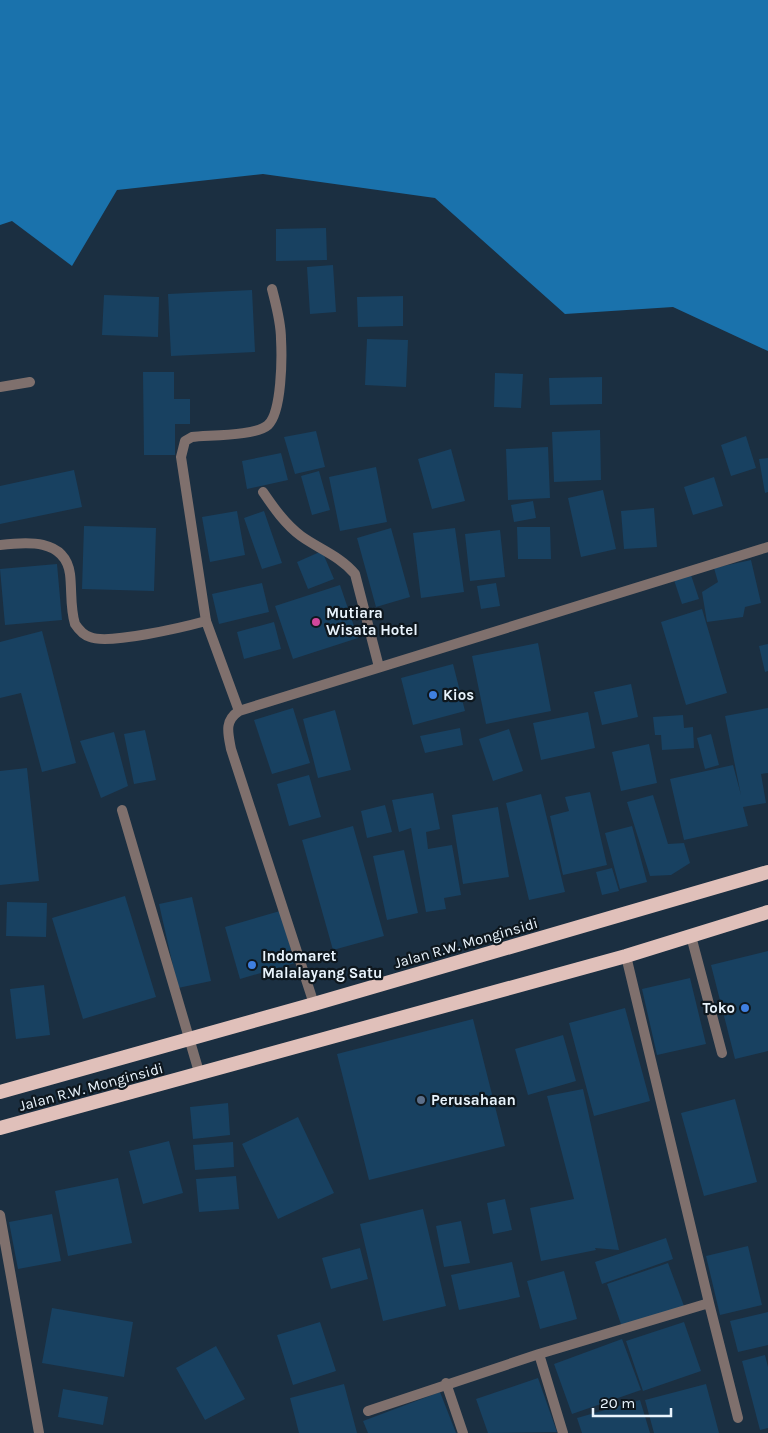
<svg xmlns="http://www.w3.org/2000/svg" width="768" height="1433" viewBox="0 0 768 1433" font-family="Karla,sans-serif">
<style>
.water{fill:#1a72ac}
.building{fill:#184161}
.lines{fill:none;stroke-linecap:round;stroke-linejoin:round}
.service{stroke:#7f706d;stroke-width:10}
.minor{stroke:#7f706d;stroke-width:10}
.trunk{stroke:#e0c0ba;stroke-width:14}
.hotel-dot{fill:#d1479c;stroke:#0e171e;stroke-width:2}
.shop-dot{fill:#3f7fe0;stroke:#0e171e;stroke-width:2}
.service-dot{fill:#5c6f8a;stroke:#0e171e;stroke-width:2}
.labels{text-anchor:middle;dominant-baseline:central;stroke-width:4.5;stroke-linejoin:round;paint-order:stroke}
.poi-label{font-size:15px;font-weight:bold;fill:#e9f4fd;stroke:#0e171e;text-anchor:start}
.street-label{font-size:15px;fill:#e9f4fd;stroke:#0e171e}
</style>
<rect width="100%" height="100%" fill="#1b2f41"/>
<path class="water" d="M0,0H768V351L673,307L565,314L435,198L263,174L117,190L72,266L12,221L0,225Z"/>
<path class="building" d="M326,228L327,260L276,261V229Z
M333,265L336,312L310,314L307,267Z
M252,290L255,352L171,356L168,294Z
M104,295L159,297L158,337L102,335Z
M403,296V326L358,327L357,297Z
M367,339L408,340L406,387L365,385Z
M143,372H174V399H190V424H175V455H144Z
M495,373L523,374L521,408L494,407Z
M602,377V404L550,405L549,378Z
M600,430L601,480L554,482L552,432Z
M316,431L325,467L295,474L284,437Z
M746,436L756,468L731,476L721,445Z
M548,447L550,498L508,500L506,449Z
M451,449L465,501L432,509L418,459Z
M281,453L288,480L247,489L242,461Z
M768,458V492L765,493L759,459Z
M376,467L387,522L340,531L329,477Z
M74,470L82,507L0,524V486Z
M319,471L330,510L312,515L301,476Z
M714,477L723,506L693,515L684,487Z
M603,490L616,549L581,557L568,498Z
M533,501L536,518L514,522L511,505Z
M654,508L657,547L624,549L621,511Z
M237,511L245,555L210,562L202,517Z
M264,511L282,563L262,569L244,518Z
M84,526L156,528L154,591L82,589Z
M517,527H550L551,559H518Z
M391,528L410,597L376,607L357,538Z
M455,528L464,592L421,598L413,533Z
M500,530L505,577L470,581L465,534Z
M322,551L334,579L308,589L297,562Z
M751,560L761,603L745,607L743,617L707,622L702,592L718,582L714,568Z
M57,564L62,620L5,625L0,569Z
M691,575L699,599L682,604L674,580Z
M262,583L269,612L219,624L212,594Z
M496,583L500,606L481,609L477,586Z
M340,585L358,638L293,659L275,606Z
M702,609L727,693L686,705L661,622Z
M274,622L281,649L244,659L237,632Z
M42,631L76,763L42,772L21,693L0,698V642Z
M538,643L551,711L486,724L472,656Z
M768,644V671L765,672L759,646Z
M453,664L465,711L413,725L401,678Z
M631,684L638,717L602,725L594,692Z
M293,708L310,763L272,774L254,720Z
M768,708V773L761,774L766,803L743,807L748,826L684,840L670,779L733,765L741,795L725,716Z
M335,710L351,770L318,778L303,719Z
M588,712L595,748L541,760L533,723Z
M683,715L684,728L693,727L694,748L662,750L661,735H655L653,717Z
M460,728L463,745L425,753L420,736Z
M509,729L523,771L493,781L479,739Z
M145,730L156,780L134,784L124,734Z
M114,732L128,786L101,798L80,741Z
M711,734L719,765L705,769L697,738Z
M649,744L657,783L621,791L612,752Z
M27,768L39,881L0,885V771Z
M309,775L321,817L289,826L277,784Z
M590,792L607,865L563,875L550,816L569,811L565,797Z
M433,793L440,829L426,832L428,849L452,845L461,895L444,898L446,909L426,912L411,828L399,832L392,800Z
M541,794L565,892L529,900L506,803Z
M653,795L668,844L684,843L690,863L671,875L650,876L627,802Z
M385,805L392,832L367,838L361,811Z
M498,807L509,877L463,884L452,815Z
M353,826L384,936L333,950L302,840Z
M632,826L647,882L620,889L605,833Z
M404,850L418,913L387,920L373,856Z
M612,868L619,891L602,895L596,872Z
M125,896L156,997L83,1019L52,918Z
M192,897L211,981L178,988L159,904Z
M7,902L47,903L46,937L6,936Z
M280,911L295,963L240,979L225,927Z
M768,951V1051L735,1059L711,965Z
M690,978L706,1044L657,1055L642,989Z
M44,985L50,1035L16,1039L10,989Z
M625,1008L650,1101L594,1116L569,1023Z
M473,1019L505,1146L369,1180L337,1054Z
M563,1035L576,1081L528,1095L515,1049Z
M583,1089L619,1250L595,1248L596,1250L541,1261L530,1208L574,1199L547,1096Z
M735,1099L757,1182L704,1196L681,1113Z
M228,1103L230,1135L193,1139L190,1107Z
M298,1117L334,1193L278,1219L242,1144Z
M169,1141L183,1193L143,1204L129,1151Z
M233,1142L234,1167L195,1170L193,1145Z
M236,1176L239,1209L199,1212L196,1179Z
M118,1178L132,1243L68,1256L55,1191Z
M505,1199L512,1230L493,1234L487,1203Z
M423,1209L446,1306L383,1321L360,1224Z
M52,1214L61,1261L18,1269L9,1222Z
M461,1221L470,1263L444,1267L436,1226Z
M666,1238L673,1259L602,1284L595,1262Z
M748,1246L762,1305L720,1315L706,1256Z
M360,1248L368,1279L331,1289L322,1258Z
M512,1262L520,1297L459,1310L451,1275Z
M668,1263L684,1306L622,1327L607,1284Z
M564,1271L577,1319L540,1329L527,1281Z
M52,1308L133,1322L124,1377L42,1363Z
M768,1312V1345L738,1352L730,1321Z
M320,1322L336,1371L293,1385L277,1335Z
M684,1322L701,1371L643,1391L626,1341Z
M622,1339L641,1390L572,1414L554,1364Z
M216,1346L245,1399L205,1420L176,1368Z
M765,1355L768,1367V1428L760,1430L742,1361Z
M538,1378L557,1432L488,1433L476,1399Z
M344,1384L357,1433H299L290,1398Z
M706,1384L719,1433H654L645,1400Z
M63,1389L108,1397L103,1425L58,1417Z
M440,1392L456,1433H368L363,1421Z
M640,1400L650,1433H582L577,1418Z"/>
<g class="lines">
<path class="service" d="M206,621L181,457L185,441L192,437C209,435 256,436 268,425C282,412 282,357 281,339C281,322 276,305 272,289"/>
<path class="minor" d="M0,387L30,382
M263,492C274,508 285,524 301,536C319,549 340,556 355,574L379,667
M0,545C26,542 65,538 70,574C72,590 70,608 75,624C79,630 83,635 90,637C108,645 184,627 206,621L239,711
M122,810L199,1072
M691,936L722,1053
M314,1004L231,749C228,733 224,721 239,711L768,547
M0,1215L39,1433
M709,1303L738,1418
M539,1354L563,1433
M446,1383L463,1433
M368,1411L539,1354L709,1303L626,956"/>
<path class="trunk" d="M0,1092L314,1004L768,872
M0,1128L626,956L768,912"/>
</g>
<circle class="hotel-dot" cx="316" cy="622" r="5"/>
<g class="shop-dot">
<circle cx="433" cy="695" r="5"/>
<circle cx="252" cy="965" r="5"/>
<circle cx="745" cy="1008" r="5"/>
</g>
<circle class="service-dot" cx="421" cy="1100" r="5"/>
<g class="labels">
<g class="poi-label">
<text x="326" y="613">Mutiara<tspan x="326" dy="17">Wisata Hotel</tspan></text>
<text x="443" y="695">Kios</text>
<text x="262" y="956">Indomaret<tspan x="262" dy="17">Malalayang Satu</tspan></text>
<text x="735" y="1008" text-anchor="end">Toko</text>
<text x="431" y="1100">Perusahaan</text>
</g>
<g class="street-label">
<text transform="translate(466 943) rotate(-16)">Jalan R.W. Monginsidi</text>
<text transform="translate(91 1087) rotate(-15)">Jalan R.W. Monginsidi</text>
</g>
</g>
<path d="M593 1408v8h78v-8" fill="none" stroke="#e9f4fd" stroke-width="2.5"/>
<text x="600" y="1408" font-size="15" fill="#e9f4fd" stroke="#0e171e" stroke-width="4" paint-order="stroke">20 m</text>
</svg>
